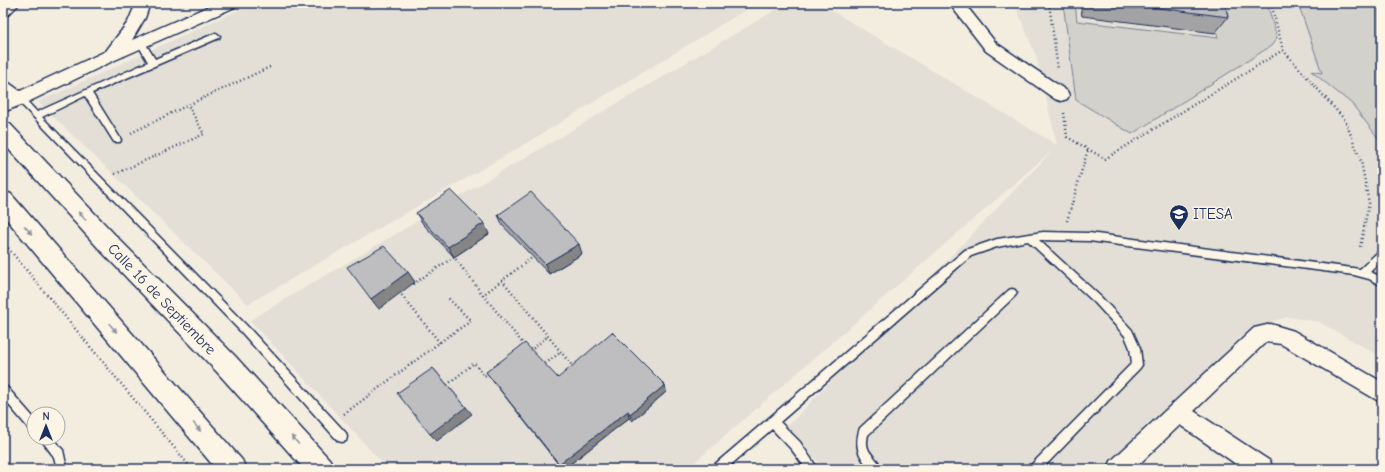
<svg xmlns="http://www.w3.org/2000/svg" width="1385" height="472" viewBox="0 0 1385 472" font-family="'Comic Neue',sans-serif">
<style>
.built{fill:#e3dfd6}
.green{fill:#d3d1cc;stroke:#778095}
.lines{fill:none;stroke-linecap:round;stroke-linejoin:round}
.lane-casing{stroke:#1b2f5e;stroke-width:3}
.street-casing{stroke:#1b2f5e;stroke-width:3}
.secondary-casing{stroke:#1b2f5e;stroke-width:3}
.path{stroke:#1b2f5e;stroke-width:2.5;stroke-dasharray:1 3;stroke-linecap:butt}
.lane{fill:#fcf5e5;fill-rule:evenodd}
.street{fill:#fcf5e5;fill-rule:evenodd}
.secondary{fill:#fcf5e5;fill-rule:evenodd}
.wall{fill:#a3a3a5;stroke:#1b2f5e}
.shaded-wall{fill:#858586;stroke:#1b2f5e}
.building{fill:#bebec0;stroke:#1b2f5e}
.oneway{fill:#8c92a2}
.labels{text-anchor:middle;dominant-baseline:central;stroke-width:3;stroke-linejoin:round;paint-order:stroke}
.poi-label{font-size:15px;fill:#1b2f5e;stroke:#fcf5e5;text-anchor:start}
.street-label{font-size:15px;fill:#1b2f5e;stroke:#fcf5e5}
</style>
<rect width="100%" height="100%" fill="#f3ede0"/>
<filter id="ink" filterUnits="userSpaceOnUse"><feTurbulence type="fractalNoise" baseFrequency=".025" numOctaves="2"/><feDisplacementMap in="SourceGraphic" scale="8" xChannelSelector="R" yChannelSelector="G"/><feConvolveMatrix kernelMatrix="1 2 1 2 8 2 1 2 1" color-interpolation-filters="sRGB"/></filter>
<g filter="url(#ink)">
<path class="built" d="M254,3H757L520,147L248,304L38,102Z
M787,3H819L1057,145L1036,56L1014,3H1382V357L1319,322L1288,317L1259,325L1238,339L1199,381L1102,469H824L787,427L1053,150L687,469H388L250,320Z"/>
<path class="green" d="M1063,3H1075L1077,21L1218,38L1210,3H1267L1277,38L1271,46L1132,134L1076,100Z
M1298,3H1382V143L1352,104L1311,71L1322,73Z"/>
<g class="lines">
<g class="lane-casing">
<path id="lane" d="M216,33L220,36L219,38L92,93L120,138L121,140L120,142H114L85,96L42,117L249,328L346,433L347,437L346,441L342,442L338,441L243,334L16,99L20,96L23,97L37,112L148,62L137,43L138,41H144L155,59Z
M1043,232L1089,233L1360,269L1379,251L1382,250V260L1370,272L1382,277V286L1369,279L1354,275L1089,241L1039,240L1101,297L1132,330L1140,348L1142,365L1140,368L1042,469H1030L1031,465L1132,363L1130,348L1125,336L1095,303L1028,241L997,247L971,256L780,422L800,442L818,469H806L792,450L772,429L726,469H713L714,465L965,250L997,239Z
M1012,289L1015,290L1017,293L1015,296L868,435C863,454 877,455 882,469H870C858,456 854,445 860,428L1009,290Z
M3,385L7,387L34,418V431L30,430L3,398Z
M40,438H52L63,450L67,469H57L54,457Z"/>
</g>
<g class="street-casing">
<path id="street" d="M3,3H20L8,15L3,16Z
M136,3H150L145,18L132,40L216,3H237L235,7L115,60L26,103L3,112V99L6,97L3,95V81L9,83L20,91L106,51L128,22Z
M949,3H964L996,43L1067,91L1069,95L1067,99L1061,101L1055,99L986,51Z
M1271,324L1294,331L1382,382V403L1281,344L1266,342L1194,411L1270,461L1273,469H1243L1180,425L1134,469H1108L1111,461L1254,328Z"/>
</g>
<g class="secondary-casing">
<path id="secondary" d="M3,122L10,124L117,237L235,356L330,460L334,469H304L217,372L101,251L3,143Z
M3,191L11,194L242,460L246,469H216L3,215Z"/>
</g>
<path class="path" d="M1049,3L1058,70
M1283,50L1345,120L1361,161L1369,203L1360,247
M1064,113L1067,137L1105,159L1283,50L1271,3
M131,133L188,105
M115,174L204,134L188,105L272,66
M1067,221L1088,149
M3,242L192,469
M502,280L574,368
M413,284L454,257L483,295L533,257
M401,292L400,293L440,343
M483,295L525,346
M530,351L548,336
M542,366L561,352
M447,385L474,363L484,376L489,373
M344,414L447,337L471,321L447,297"/>
<use href="#lane" class="lane"/>
<use href="#street" class="street"/>
<use href="#secondary" class="secondary"/>
</g>
<path class="wall" d="M1080,3H1225L1228,17L1215,33L1082,16Z
M416,213L489,234L454,257L423,224Z
M498,215L582,254L549,274L503,226Z
M486,372L558,378L665,385L666,392L632,421L629,418L564,469H562L492,380Z"/>
<path class="shaded-wall" d="M484,223L489,234L454,257L448,247Z
M579,244L582,254L549,274L545,264Z
M408,272L415,282L379,309L371,299Z
M433,368L472,414L437,441L430,434Z
M665,385L666,392L632,421L630,414Z
M628,411L629,418L564,469H562L559,464Z"/>
<path class="building" d="M1120,3H1225L1228,17Z
M451,190L484,223L448,247L416,213Z
M531,192L579,244L545,264L498,215Z
M384,246L408,272L371,299L347,267Z
M612,332L665,385L630,414L628,411L559,464L486,372L525,343L558,378Z
M433,368L466,407L430,434L397,393Z"/>
<defs><path id="oneway-solid" d="M-6-.8H1V-3.2L6.5 0L1 3.2V.8H-6Z"/></defs>
<g class="oneway">
<use href="#oneway-solid" transform="translate(82 216) rotate(-132)"/>
<use href="#oneway-solid" transform="translate(28 230) rotate(49)"/>
<use href="#oneway-solid" transform="translate(113 328) rotate(49)"/>
<use href="#oneway-solid" transform="translate(197 427) rotate(49)"/>
<use href="#oneway-solid" transform="translate(295 440) rotate(-132)"/>
</g>
</g>
<defs>
<g id="university-pin" transform="scale(1)"><path d="M0 17L-7.5 6A9.5 9.5 0 1 1 7.5 6Z" fill="#1b2f5e" stroke="#fcf5e5"/><path d="M0-5L7-2L0 1L-7-2ZM-4 1L0 2.5L4 1V4Q0 6-4 4Z" fill="#fff"/></g>
</defs>
<g fill-rule="evenodd">
<use href="#university-pin" x="1179" y="214"/>
</g>
<g class="labels">
<g class="poi-label">
<text x="1193" y="214">ITESA</text>
</g>
<g class="street-label">
<text transform="translate(162 299) rotate(46)">Calle 16 de Septiembre</text>
</g>
</g>
<rect width="1385" height="472" fill="none" stroke="#fcf5e5" stroke-width="16"/>
<rect x="8" y="8" width="1369" height="456" fill="none" stroke="#1b2f5e" stroke-width="1.5" filter="url(#ink)"/>
<g transform="translate(46 426)"><circle r="19" fill="#fcf5e5" stroke="#a2a6af"/>
<path d="M0-3L7 15L0 10L-7 15Z" fill="#1b2f5e"/>
<text y="-6" font-size="11" font-weight="bold" text-anchor="middle" fill="#1b2f5e">N</text>
</g>
</svg>
